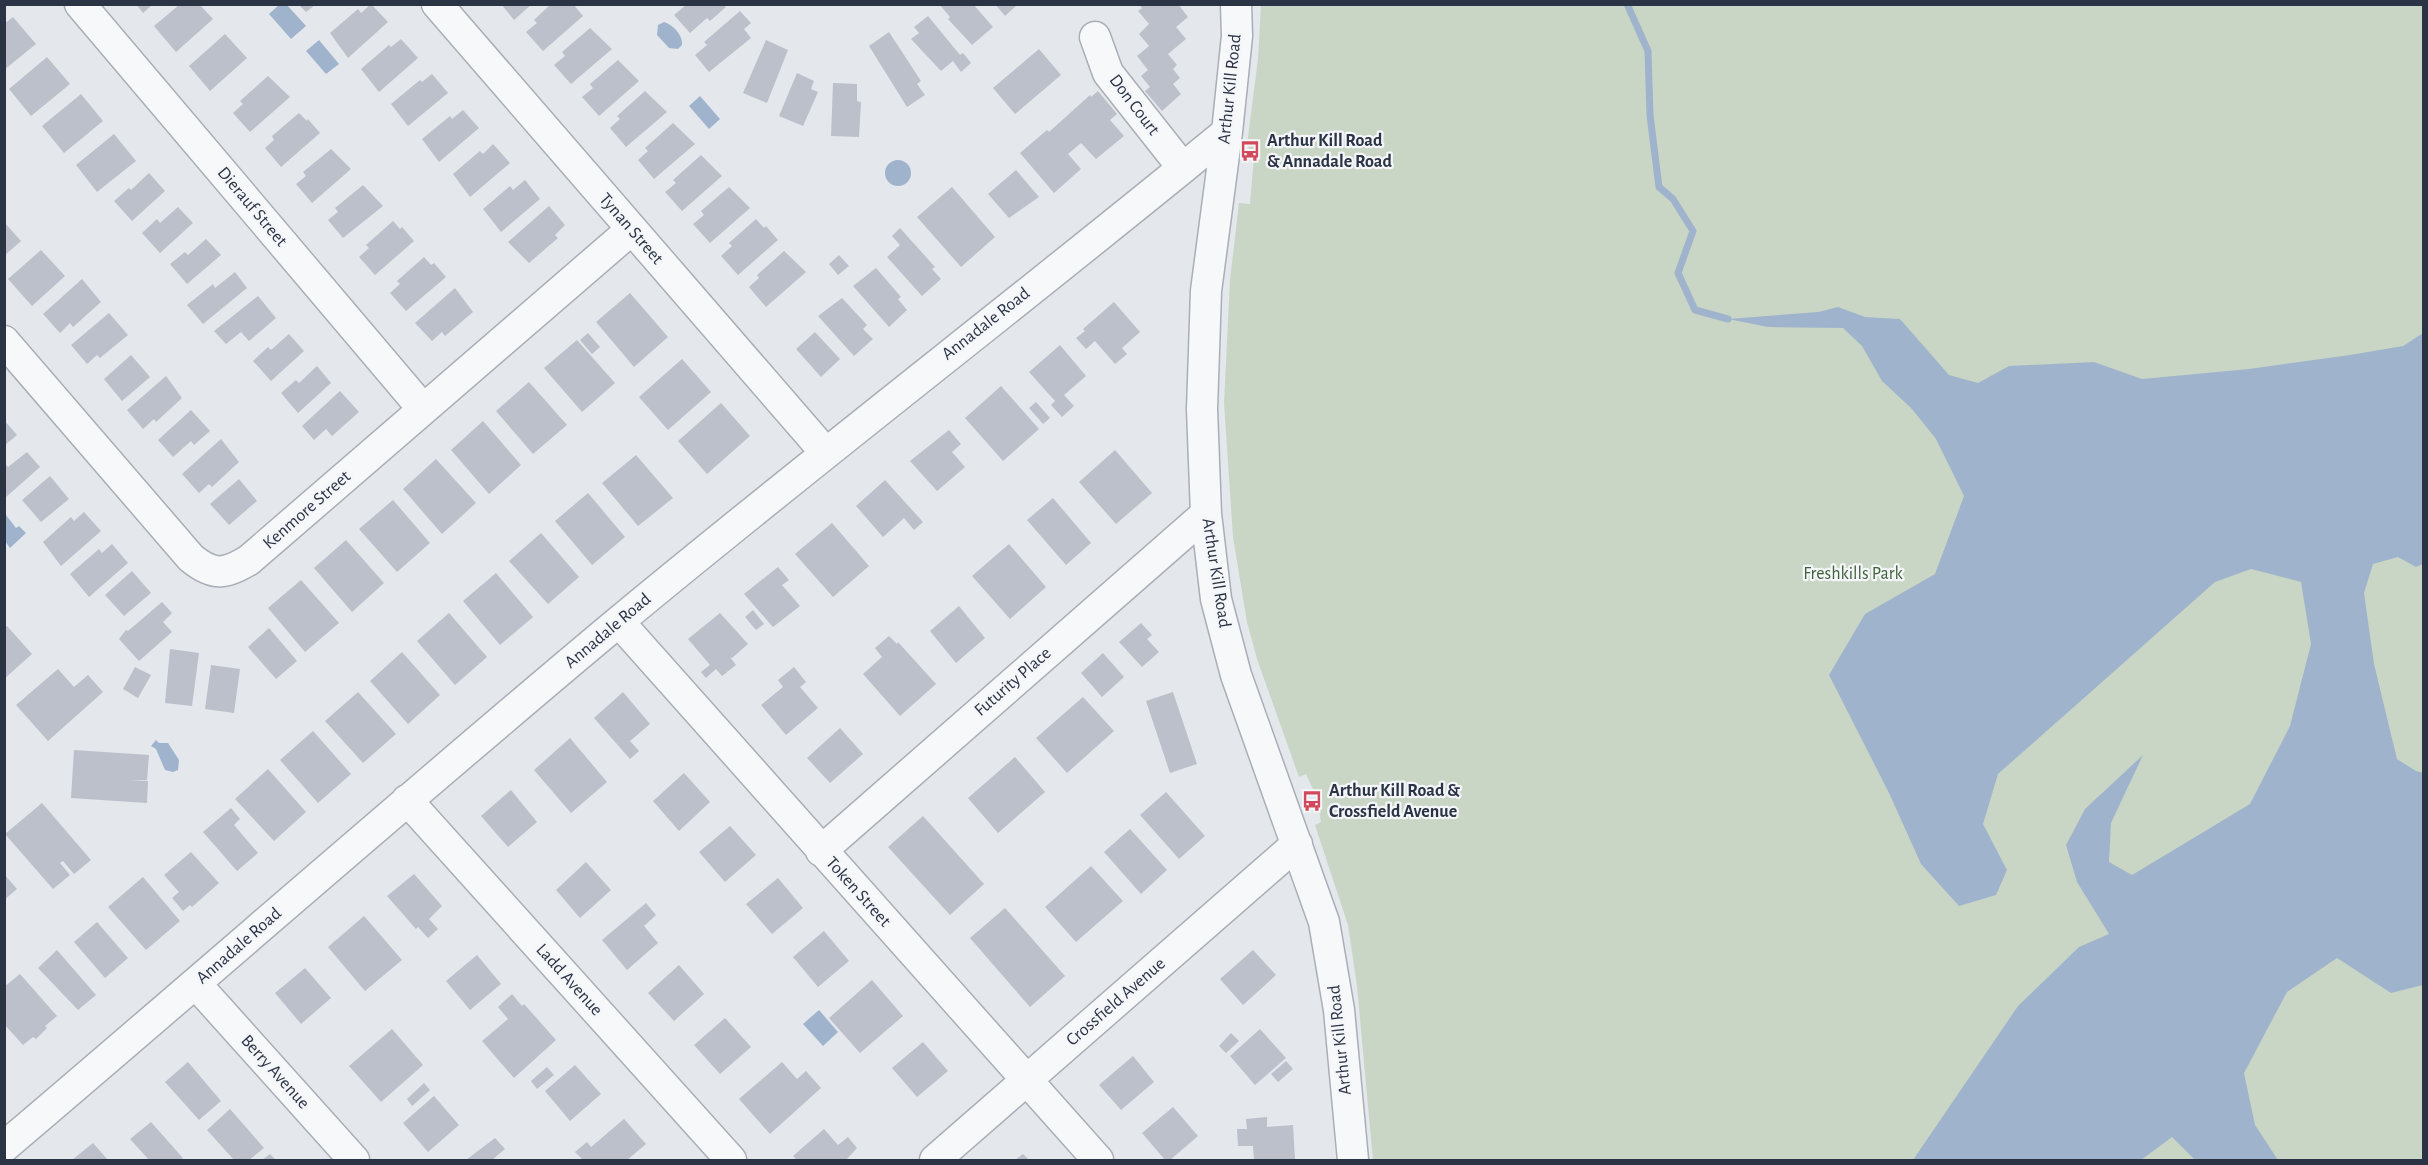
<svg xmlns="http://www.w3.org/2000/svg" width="2428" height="1165" viewBox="0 0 2428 1165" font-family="'Alegreya Sans',sans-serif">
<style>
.green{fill:#c9d6c5}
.water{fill:#9fb4cc}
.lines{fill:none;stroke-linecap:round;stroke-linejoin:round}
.stream{stroke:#9fb4cc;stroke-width:7}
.building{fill:#bbc0ca}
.minor-casing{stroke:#a9aeb7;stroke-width:33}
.minor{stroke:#f7f8fa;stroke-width:30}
.labels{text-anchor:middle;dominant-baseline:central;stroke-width:4.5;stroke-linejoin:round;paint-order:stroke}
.street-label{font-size:18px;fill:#2b3445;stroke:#f4f6f9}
.poi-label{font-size:18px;font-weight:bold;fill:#2b3445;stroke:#f4f6f9;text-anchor:start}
.park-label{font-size:18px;fill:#3f6138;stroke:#f4f6f9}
</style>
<rect width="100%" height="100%" fill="#e4e7ec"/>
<path class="green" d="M1261,5H2423V1160H1373L1357,986L1348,925L1315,825L1321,822L1317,798L1306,774L1299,777L1257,659L1247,622L1233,537L1224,403L1230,280L1239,203L1250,204L1254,156L1247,145L1258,59Z"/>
<path class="water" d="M280,4L287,5L306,26L291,39L269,14Z
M664,22C673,25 683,35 682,45L678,49L669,48L657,35L658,25Z
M319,40L339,64L326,74L306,51Z
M700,96L720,119L709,129L689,106Z
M885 173a13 13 0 1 1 26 0a13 13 0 1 1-26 0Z
M1838,307L1865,317L1900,319L1949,375L1978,383L2009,366L2094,362L2142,379L2249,369L2350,355L2403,346L2423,333V564L2416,567L2398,557L2373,564L2364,593L2374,664L2397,759L2416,771L2423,773V985L2391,993L2337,958L2287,992L2244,1073L2255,1125L2278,1160H2195L2172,1137L2141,1160H1913L2018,1006L2079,947L2109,934L2077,882L2066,845L2085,809L2143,755L2111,823L2109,862L2132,875L2250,804L2290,726L2311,644L2301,582L2251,569L2215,582L1998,774L1983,824L2007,870L1996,895L1959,906L1921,864L1889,793L1829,675L1865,614L1935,574L1964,496L1936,439L1912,409L1882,381L1862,346L1843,328L1768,327L1728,319L1818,312Z
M6,515L16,528L19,526L26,533L10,548L5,541Z
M156,740L159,743H168L179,760L178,770L173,772L165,770L156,749L151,746Z
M819,1010L838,1032L823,1046L803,1024Z"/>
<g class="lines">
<path class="stream" d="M1627,4L1648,51L1650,115L1659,187L1673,199L1693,231L1678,273L1695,310L1728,319"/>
</g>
<path class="building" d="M136,4H153L143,13Z
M371,4L388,22L348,58L330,33L358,9L361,13Z
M501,4H532L514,20Z
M551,4H573L583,16L543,51L526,32L537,23L534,20Z
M939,4H973L993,27L972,45L948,19L950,17Z
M995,4H1018L1005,16Z
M1139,4H1178L1188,17L1176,27L1186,39L1168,54L1177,65L1173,69L1180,78L1173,84L1181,94L1162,111L1145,91L1150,87L1141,76L1148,70L1137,56L1149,46L1139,34L1149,24L1138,11L1142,8Z
M179,5H200L213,19L176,52L154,26Z
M299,5H315L306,12Z
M686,5H723L726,7L710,21L707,18L690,33L674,15Z
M740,11L751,23L744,29L751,38L709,72L695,55L707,45L704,42Z
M928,16L960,55L963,53L971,63L961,72L953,61L941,71L911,39L919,33L914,27Z
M13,17L36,44L4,70V24Z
M590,28L612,49L571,84L554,65L565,56L562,52Z
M889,32L921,81L917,84L925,95L907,107L869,46Z
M225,34L247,58L210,91L189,66Z
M401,39L418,58L379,92L361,69L389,45L391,47Z
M766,40L788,50L767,103L743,93Z
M1039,49L1061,75L1015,114L993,88Z
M47,57L70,84L31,116L9,89Z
M618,60L639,81L599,116L582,97L593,88L590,84Z
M797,73L814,81L811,89L818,92L803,126L779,116Z
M432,74L448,93L408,126L391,104L420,80L422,82Z
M268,76L290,97L250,132L233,113L243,104L240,101Z
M833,83L857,84V101L861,102L859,137L831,136Z
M645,91L667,112L626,147L610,128L620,119L617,116Z
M1098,91L1117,114L1110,120L1124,136L1096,159L1081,143L1068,154L1081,169L1054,193L1020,153L1047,130L1049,132L1090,95L1091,97Z
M81,94L103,121L64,153L42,126Z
M463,110L479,128L439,162L422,139L450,116L452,119Z
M299,113L307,121L308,119L320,133L281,167L265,148L274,140L272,136Z
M673,123L695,144L654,179L638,160L648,151L645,148Z
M114,134L136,161L97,192L76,165Z
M493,144L510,163L470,197L453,174L480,151L483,154Z
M331,149L351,169L312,203L296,184L306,176L303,172Z
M701,155L722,176L682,211L665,192L676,183L673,180Z
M1016,170L1039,197L1009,218L988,194Z
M149,173L165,191L132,221L114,201L129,188L131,190Z
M525,180L540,199L501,232L483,209L510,186L513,190Z
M363,185L383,206L343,238L328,220L338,212L335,208Z
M729,187L750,208L710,243L693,224L704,215L701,211Z
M952,187L995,237L961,267L917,217Z
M549,206L565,225L555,235L558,238L529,263L508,242Z
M178,207L193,223L160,253L142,233L157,219L160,223Z
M756,219L764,228L766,226L778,240L738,275L721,256L732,246L729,243Z
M393,221L400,229L402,227L414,241L375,275L359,257L369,248L366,245Z
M4,222L21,241L4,256Z
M900,228L935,267L932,269L941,279L922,296L887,257L900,245L892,236Z
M206,239L221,255L187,284L170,264L185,252L188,255Z
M41,250L65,276L32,306L8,279Z
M784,251L806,272L766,307L749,287L759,278L757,275Z
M839,255L849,266L838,275L829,264Z
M424,257L431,265L434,263L446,277L406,311L390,293L400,284L397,281Z
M876,268L901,297L898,299L907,310L889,327L853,286Z
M235,272L247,288L203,324L187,305L213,284L215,288Z
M82,279L101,302L73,327L70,323L60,333L43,314Z
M455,288L473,312L445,336L442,332L432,341L415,323Z
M630,293L668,337L634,367L596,322Z
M258,296L276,318L249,341L241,332L226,344L214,331Z
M842,298L867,325L863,329L873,339L854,356L818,316Z
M1114,302L1140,332L1122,348L1127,354L1115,364L1095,341L1086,349L1076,338L1085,331L1083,329Z
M109,313L128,335L100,358L97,355L87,364L71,345Z
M815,332L840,359L821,377L796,349Z
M588,333L600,347L592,354L580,340Z
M289,334L304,351L271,381L253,361L268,347L271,350Z
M577,340L615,383L582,412L544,368Z
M1060,345L1086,376L1064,395L1074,406L1062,417L1051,405L1055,401L1029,372Z
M131,355L150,377L122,401L104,379Z
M682,359L711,392L668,430L639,397Z
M317,366L331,383L298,413L281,393L296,380L299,383Z
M166,376L182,398L156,422L154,419L143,429L127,410Z
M529,382L567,425L533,454L496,411Z
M1001,386L1039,429L1003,461L965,418Z
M340,391L359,412L332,436L326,429L314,440L302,426Z
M1036,402L1050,418L1043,424L1029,408Z
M721,403L750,436L707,474L678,441Z
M191,410L210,431L194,445L191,441L173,457L158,440Z
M4,420L17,435L4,446Z
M483,421L521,465L489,494L451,450Z
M949,430L961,444L952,452L965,467L937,491L910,461Z
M221,439L239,462L212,487L209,484L199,493L182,474Z
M1115,450L1152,493L1116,524L1079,482Z
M27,452L40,467L6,497L4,463L8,467Z
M636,455L673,498L638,526L602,483Z
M436,459L476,503L442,534L403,489Z
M50,476L69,499L41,522L22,500Z
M239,479L257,501L229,525L210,504Z
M885,480L923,522L914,530L904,518L883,537L856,506Z
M588,493L625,537L592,565L555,521Z
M1053,498L1091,543L1066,565L1027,520Z
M393,500L430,543L397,572L359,529Z
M84,512L101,531L61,566L43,542L71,517L74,521Z
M832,523L869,566L833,597L795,554Z
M541,533L579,577L548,604L509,561Z
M346,540L384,583L352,612L314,568Z
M112,544L128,563L89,597L70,574L99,549L102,553Z
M1009,544L1046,587L1010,619L972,576Z
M778,567L789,580L782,585L800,606L773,627L744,594Z
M132,571L151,593L124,616L105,595Z
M496,573L533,617L500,645L463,601Z
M301,580L339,623L305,652L268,608Z
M162,602L172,613L163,622L172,632L139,661L119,639L126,630L128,631Z
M959,606L985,638L956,663L930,631Z
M753,610L764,624L756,630L745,617Z
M449,613L487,657L455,685L417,641Z
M720,613L748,644L732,658L730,657L736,665L722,676L716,669L706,678L701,672L710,665L688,639Z
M1141,623L1152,635L1147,639L1159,652L1142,667L1119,642Z
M7,626L32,654L4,679V628Z
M269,628L297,661L276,679L248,647Z
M889,636L897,644L898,642L936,684L900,716L863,674L882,657L875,648Z
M170,649L199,653L192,706L165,703Z
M402,652L440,695L408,724L370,681Z
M1103,653L1124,677L1102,697L1081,673Z
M211,665L240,669L234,713L205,709Z
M135,667L151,675L138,698L123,689Z
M794,667L806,682L800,687L818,708L786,735L761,705L783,687L778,680Z
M58,669L74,687L88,675L103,692L48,741L16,705Z
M358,692L396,734L363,763L325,721Z
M623,692L650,724L630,741L639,751L630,759L594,718Z
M1173,692L1197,764L1170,773L1146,701Z
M1083,697L1114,731L1067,773L1036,738Z
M840,728L863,754L830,783L807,758Z
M313,731L351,774L318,803L280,760Z
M570,738L607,782L571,813L534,770Z
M74,750L149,755L147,780H130L148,781L147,803L71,798Z
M1015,757L1045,792L998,833L968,798Z
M268,769L306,812L274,841L235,799Z
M684,773L710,802L679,831L653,801Z
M511,790L537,822L508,847L481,816Z
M1166,792L1205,836L1179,859L1140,815Z
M42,803L91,860L74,874L63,861L60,863L70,875L53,889L5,834Z
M231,808L240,819L234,825L258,853L237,871L203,832Z
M923,816L984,884L950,915L888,847Z
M730,826L756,855L725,882L699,852Z
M1130,829L1167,870L1141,894L1104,852Z
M191,852L219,883L192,907L190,905L183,911L172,898L179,892L164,875Z
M586,862L611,890L580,918L556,890Z
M1091,866L1123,901L1076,942L1045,907Z
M4,874L17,889L4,900Z
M414,874L442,906L429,919L438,929L428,938L418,927L416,929L387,896Z
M143,877L180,921L146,950L108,907Z
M778,878L803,908L772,934L746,904Z
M646,903L656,915L644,926L658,943L627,970L602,940Z
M1005,908L1065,976L1030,1007L970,938Z
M364,916L402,960L365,991L328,947Z
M97,922L128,958L105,978L74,942Z
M824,931L849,961L818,987L793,957Z
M57,950L96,995L78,1010L38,968Z
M1253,950L1276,975L1243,1005L1220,979Z
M477,955L501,984L470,1010L446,981Z
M679,965L704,994L674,1021L648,993Z
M305,968L331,998L301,1024L275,993Z
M20,974L57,1016L45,1026L47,1028L36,1039L33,1037L23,1045L4,1024V987Z
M872,980L903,1016L860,1053L829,1018Z
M512,994L522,1006L524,1004L556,1040L514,1078L482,1041L508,1019L498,1007Z
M725,1018L751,1047L720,1074L694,1045Z
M392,1029L423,1065L381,1102L349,1066Z
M1260,1029L1286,1058L1255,1085L1230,1056Z
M1231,1033L1239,1041L1226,1053L1219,1046Z
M923,1042L948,1071L917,1097L892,1068Z
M1133,1056L1154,1082L1121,1110L1099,1085Z
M1286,1061L1293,1069L1278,1082L1271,1074Z
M188,1062L221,1101L199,1120L165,1082Z
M782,1062L797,1079L806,1071L821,1088L770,1134L739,1099Z
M575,1065L601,1094L570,1121L545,1091Z
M547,1067L554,1075L537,1089L531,1081Z
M424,1083L430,1090L412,1106L407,1099Z
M434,1096L459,1125L428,1152L403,1123Z
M1173,1107L1198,1136L1170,1160H1165L1142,1133Z
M230,1109L264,1148L249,1160H234L207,1130Z
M1267,1117V1127L1293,1125L1295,1160H1254L1253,1146H1238L1237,1129H1247L1246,1119Z
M624,1119L646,1144L627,1160H583L575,1152L587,1142L591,1147Z
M151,1122L182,1157L183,1160H149L130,1139Z
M824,1129L838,1145L848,1137L857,1148L846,1160H797L793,1156Z
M495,1138L505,1149L492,1160H466Z
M93,1143L108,1160H72Z
M270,1154L276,1160H262Z
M1023,1154L1029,1160H1015Z"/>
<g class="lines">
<g class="minor-casing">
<path id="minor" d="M80,4L423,409
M437,4L825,452
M1236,4L1237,36L1227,132L1206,291L1202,409L1206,514L1216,599L1236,675L1324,922L1339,1010L1353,1160
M1095,37L1108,73L1183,168
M4,341L191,558C213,576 225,575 249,560L631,230
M619,622L1098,1160
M407,800L731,1160
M821,851L1206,514
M196,984L354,1160
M4,1147C209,973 411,795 617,623C818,456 1025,298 1227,132
M935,1160L1297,844"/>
</g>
<use href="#minor" class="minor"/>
</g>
<defs>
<g id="bus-bare" transform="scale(1.62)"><path d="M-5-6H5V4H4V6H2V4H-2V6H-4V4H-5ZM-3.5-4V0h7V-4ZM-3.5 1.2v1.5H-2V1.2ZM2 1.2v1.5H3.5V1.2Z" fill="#d1495b" stroke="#f4f6f9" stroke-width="2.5" paint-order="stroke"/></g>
</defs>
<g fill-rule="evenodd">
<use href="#bus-bare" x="1250" y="151"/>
<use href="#bus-bare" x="1312" y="801"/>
</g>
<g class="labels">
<g class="street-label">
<text transform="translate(1230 89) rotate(-84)">Arthur Kill Road</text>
<text transform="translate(1134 105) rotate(53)">Don Court</text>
<text transform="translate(252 207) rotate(50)">Dierauf Street</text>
<text transform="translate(631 229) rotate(49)">Tynan Street</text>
<text transform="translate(986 324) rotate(-38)">Annadale Road</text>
<text transform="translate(307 510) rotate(-41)">Kenmore Street</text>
<text transform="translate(1216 573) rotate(81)">Arthur Kill Road</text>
<text transform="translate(608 631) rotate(-40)">Annadale Road</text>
<text transform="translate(1013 682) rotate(-41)">Futurity Place</text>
<text transform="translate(858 892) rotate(48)">Token Street</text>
<text transform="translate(239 946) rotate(-41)">Annadale Road</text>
<text transform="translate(569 980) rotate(48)">Ladd Avenue</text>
<text transform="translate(1116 1002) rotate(-41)">Crossfield Avenue</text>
<text transform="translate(1340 1040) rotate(-96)">Arthur Kill Road</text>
<text transform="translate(275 1072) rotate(48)">Berry Avenue</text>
</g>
<g class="poi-label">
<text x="1267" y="141">Arthur Kill Road<tspan x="1267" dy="21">&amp; Annadale Road</tspan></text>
<text x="1329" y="791">Arthur Kill Road &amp;<tspan x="1329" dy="21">Crossfield Avenue</tspan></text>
</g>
<g class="park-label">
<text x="1853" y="574">Freshkills Park</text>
</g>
</g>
<rect width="2428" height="1165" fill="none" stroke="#2b3445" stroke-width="12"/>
</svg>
